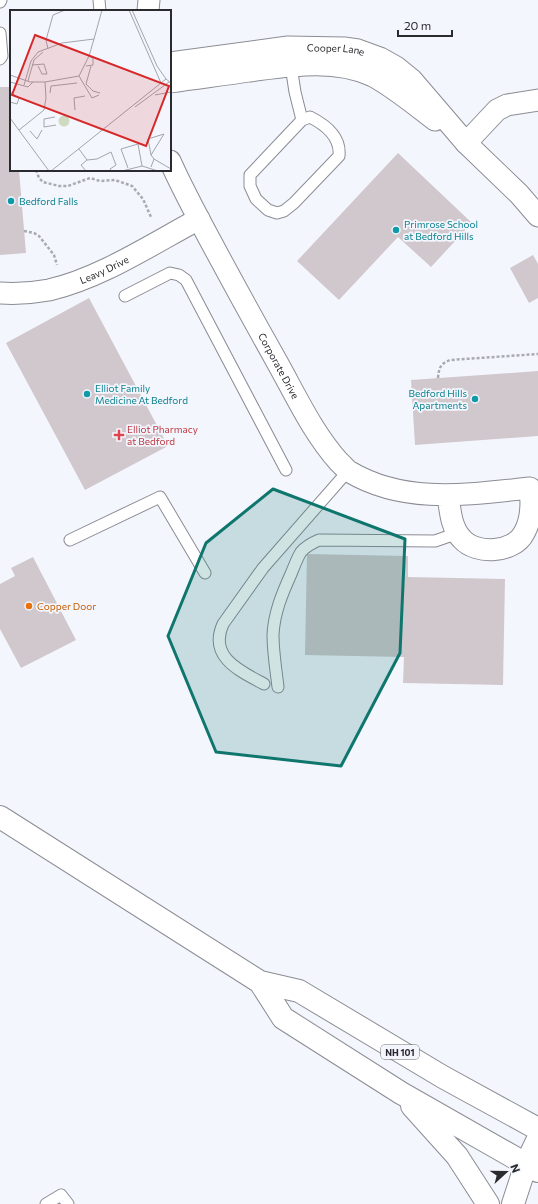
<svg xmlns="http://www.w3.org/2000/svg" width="538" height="1204" viewBox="0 0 538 1204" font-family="Commissioner,sans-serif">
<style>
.building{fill:#d1c8cd}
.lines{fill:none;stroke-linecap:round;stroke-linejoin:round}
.lane-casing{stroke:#8b8c94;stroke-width:13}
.street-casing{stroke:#8b8c94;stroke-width:23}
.highway-casing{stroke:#8b8c94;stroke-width:24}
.path{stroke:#a9abb1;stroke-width:2.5;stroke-dasharray:3 2;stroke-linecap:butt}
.lane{stroke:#fff;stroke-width:11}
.street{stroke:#fff;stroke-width:21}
.highway{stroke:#fff;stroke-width:22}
.marked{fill:#0f766e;fill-opacity:0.2;stroke:#0f766e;stroke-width:3;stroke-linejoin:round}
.culture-dot{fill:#0f9aa8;stroke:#f4f6fe;stroke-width:1.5}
.health-dot{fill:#e0444e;stroke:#f4f6fe;stroke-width:1.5}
.food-dot{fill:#e8710a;stroke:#f4f6fe;stroke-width:1.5}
.labels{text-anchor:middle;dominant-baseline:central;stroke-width:3.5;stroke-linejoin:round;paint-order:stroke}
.shield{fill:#f4f6fe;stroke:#67686c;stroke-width:1}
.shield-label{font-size:9px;font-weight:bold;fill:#2a2b2e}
.street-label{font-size:10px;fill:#2a2b2e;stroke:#f4f6fe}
.culture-label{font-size:10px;fill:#0d838f;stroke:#f4f6fe;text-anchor:start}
.health-label{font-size:10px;fill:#be3a42;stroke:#f4f6fe;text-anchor:start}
.food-label{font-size:10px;fill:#c56008;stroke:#f4f6fe;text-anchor:start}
.inset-road{fill:none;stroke:#a3a5ab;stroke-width:1}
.view{fill:#d62828;fill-opacity:0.15;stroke:#d62828;stroke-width:2}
.inset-edge{fill:none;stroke:#2a2b2e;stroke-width:2}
</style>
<rect width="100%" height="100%" fill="#f4f6fe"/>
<path class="building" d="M0,87H11V170H19L26,253L0,255Z
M398,153L472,223L431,267L398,237L339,300L297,261Z
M533,255L538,264V298L529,303L510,268Z
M89,298L168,446L85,490L6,343Z
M538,371V436L415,445L411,380Z
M307,554L408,556V577L505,579L503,685L403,683L404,657L305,655Z
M33,557L76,640L21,668L0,629V584L15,576L11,568Z"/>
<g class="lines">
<g class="lane-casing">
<path id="lane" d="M99,0L100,11
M0,2L1,0
M0,33L2,56L0,59
M291,66L295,92L302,120
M310,117C326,125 341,137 339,156L294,203L284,211L277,213L268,210L256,199L250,186V175L302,120Z
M125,296L170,273L179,275L186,280L286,470
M70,540L160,497L205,573
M264,684C240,671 208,657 223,624L263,568L348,471
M278,687C276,670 273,652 273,635C274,613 282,594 291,574C294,567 297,558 301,552C306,546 312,543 319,540L435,541L458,533
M46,1204L61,1195L68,1204"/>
</g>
<g class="street-casing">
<g id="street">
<path d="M148,11L149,0"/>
<path id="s1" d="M170,63L288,47L344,48L358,50L380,58L396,67L412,80L466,143L519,194L538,216"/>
<path d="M170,82C196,78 223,75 249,71C289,66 334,58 373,76C395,88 415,105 435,120"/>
<path d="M466,143L497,110L507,105L538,100"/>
<path id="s2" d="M170,161C182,188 196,214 210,240C232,281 254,321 277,362C296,396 313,433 339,462C343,465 346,470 350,472C406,505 470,494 530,488C532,504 532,519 524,533C514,553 476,555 462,539C451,528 450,510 448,495"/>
<path id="s3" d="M0,293C16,294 33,293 49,290C101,278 152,244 199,219"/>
</g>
</g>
<g class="highway-casing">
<path id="highway" d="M0,817L260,982L299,991L443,1077L538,1129
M260,982L283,1018L401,1093L538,1171
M412,1106L457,1156L488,1204
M513,1204L526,1164L538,1139"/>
</g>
<path class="path" d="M36,170L39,178L43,182L59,186H68L90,178L100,181L115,180L132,186L143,199L151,217
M24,231L34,233L39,236L54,255L57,265
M438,378C439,368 440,364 450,360L538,354"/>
<use href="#lane" class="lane"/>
<use href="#street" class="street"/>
<use href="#highway" class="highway"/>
</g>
<path class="marked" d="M273,489L405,539L400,653L341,766L216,752L168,636L206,543Z"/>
<g class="culture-dot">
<circle cx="11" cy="201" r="4"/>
<circle cx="396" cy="230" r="4"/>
<circle cx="87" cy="394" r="4"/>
<circle cx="475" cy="399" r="4"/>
</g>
<path class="health-dot" d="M117 429h4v4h4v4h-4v4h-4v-4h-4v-4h4z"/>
<circle class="food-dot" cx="29" cy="606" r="4"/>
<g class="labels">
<rect class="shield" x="381" y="1045" width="38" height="14" rx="3"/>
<g class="shield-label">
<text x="400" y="1052">NH 101</text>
</g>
<g class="street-label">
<text stroke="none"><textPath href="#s1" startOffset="167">Cooper Lane</textPath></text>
<text stroke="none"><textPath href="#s3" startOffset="108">Leavy Drive</textPath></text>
<text stroke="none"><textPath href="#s2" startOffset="232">Corporate Drive</textPath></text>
</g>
<g class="culture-label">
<text x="19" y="201">Bedford Falls</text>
<text x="404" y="224">Primrose School<tspan x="404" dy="12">at Bedford Hills</tspan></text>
<text x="95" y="388">Elliot Family<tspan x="95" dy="12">Medicine At Bedford</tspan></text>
<text x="467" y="393" text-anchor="end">Bedford Hills<tspan x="467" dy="12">Apartments</tspan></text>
</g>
<g class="health-label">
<text x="127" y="429">Elliot Pharmacy<tspan x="127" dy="12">at Bedford</tspan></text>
</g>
<g class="food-label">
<text x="37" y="606">Copper Door</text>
</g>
</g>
<g transform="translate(10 10)">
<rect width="161" height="161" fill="#f4f6fe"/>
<path d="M48.5 111a5.5 5.5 0 1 1 11 0a5.5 5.5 0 1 1-11 0Z" fill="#cedbc1"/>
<path class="inset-road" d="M119,0L151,73M122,0L147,56L156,69M84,29L92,0M38,39L36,30L43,5L55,0M22,55L34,54L37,64H32L28,56M81,56L76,74L83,81L90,83M0,65L20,72H35L69,66L79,46L83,48V55L76,56M69,66L82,88L89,85M18,71L24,50L33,42M0,72L18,77L23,72M14,75L21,51L28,42L52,33L84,29L79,46M0,82L9,88L7,94L0,92M40,83L41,76L67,73M145,85L161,82M125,97L159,72M65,100L64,88L75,86M45,107L34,109V117L46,115M0,108L39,161M9,120L34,100L36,88L35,72M20,121L27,129L32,120M69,139L77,150M141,145L154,124L138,129L141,145L144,149L141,157M144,149L161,159M118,158L111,139L128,134L132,156M41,161L156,69L161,73M76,161L71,155L77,150L87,149L101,142L106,155L100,159L101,161M112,161L132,156L148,161"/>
<path class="view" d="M25,25L159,76L136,136L2,85Z"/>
<rect width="161" height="161" class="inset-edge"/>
</g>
<g transform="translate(506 1172) rotate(69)" stroke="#f4f6fe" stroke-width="3" paint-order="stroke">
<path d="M0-3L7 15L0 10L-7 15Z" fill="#2a2b2e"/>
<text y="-6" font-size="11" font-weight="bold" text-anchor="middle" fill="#2a2b2e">N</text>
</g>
<path d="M398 30v6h54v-6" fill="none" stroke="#2a2b2e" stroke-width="2"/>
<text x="404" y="30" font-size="12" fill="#2a2b2e" stroke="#f4f6fe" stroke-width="3" paint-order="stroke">20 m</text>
</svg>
